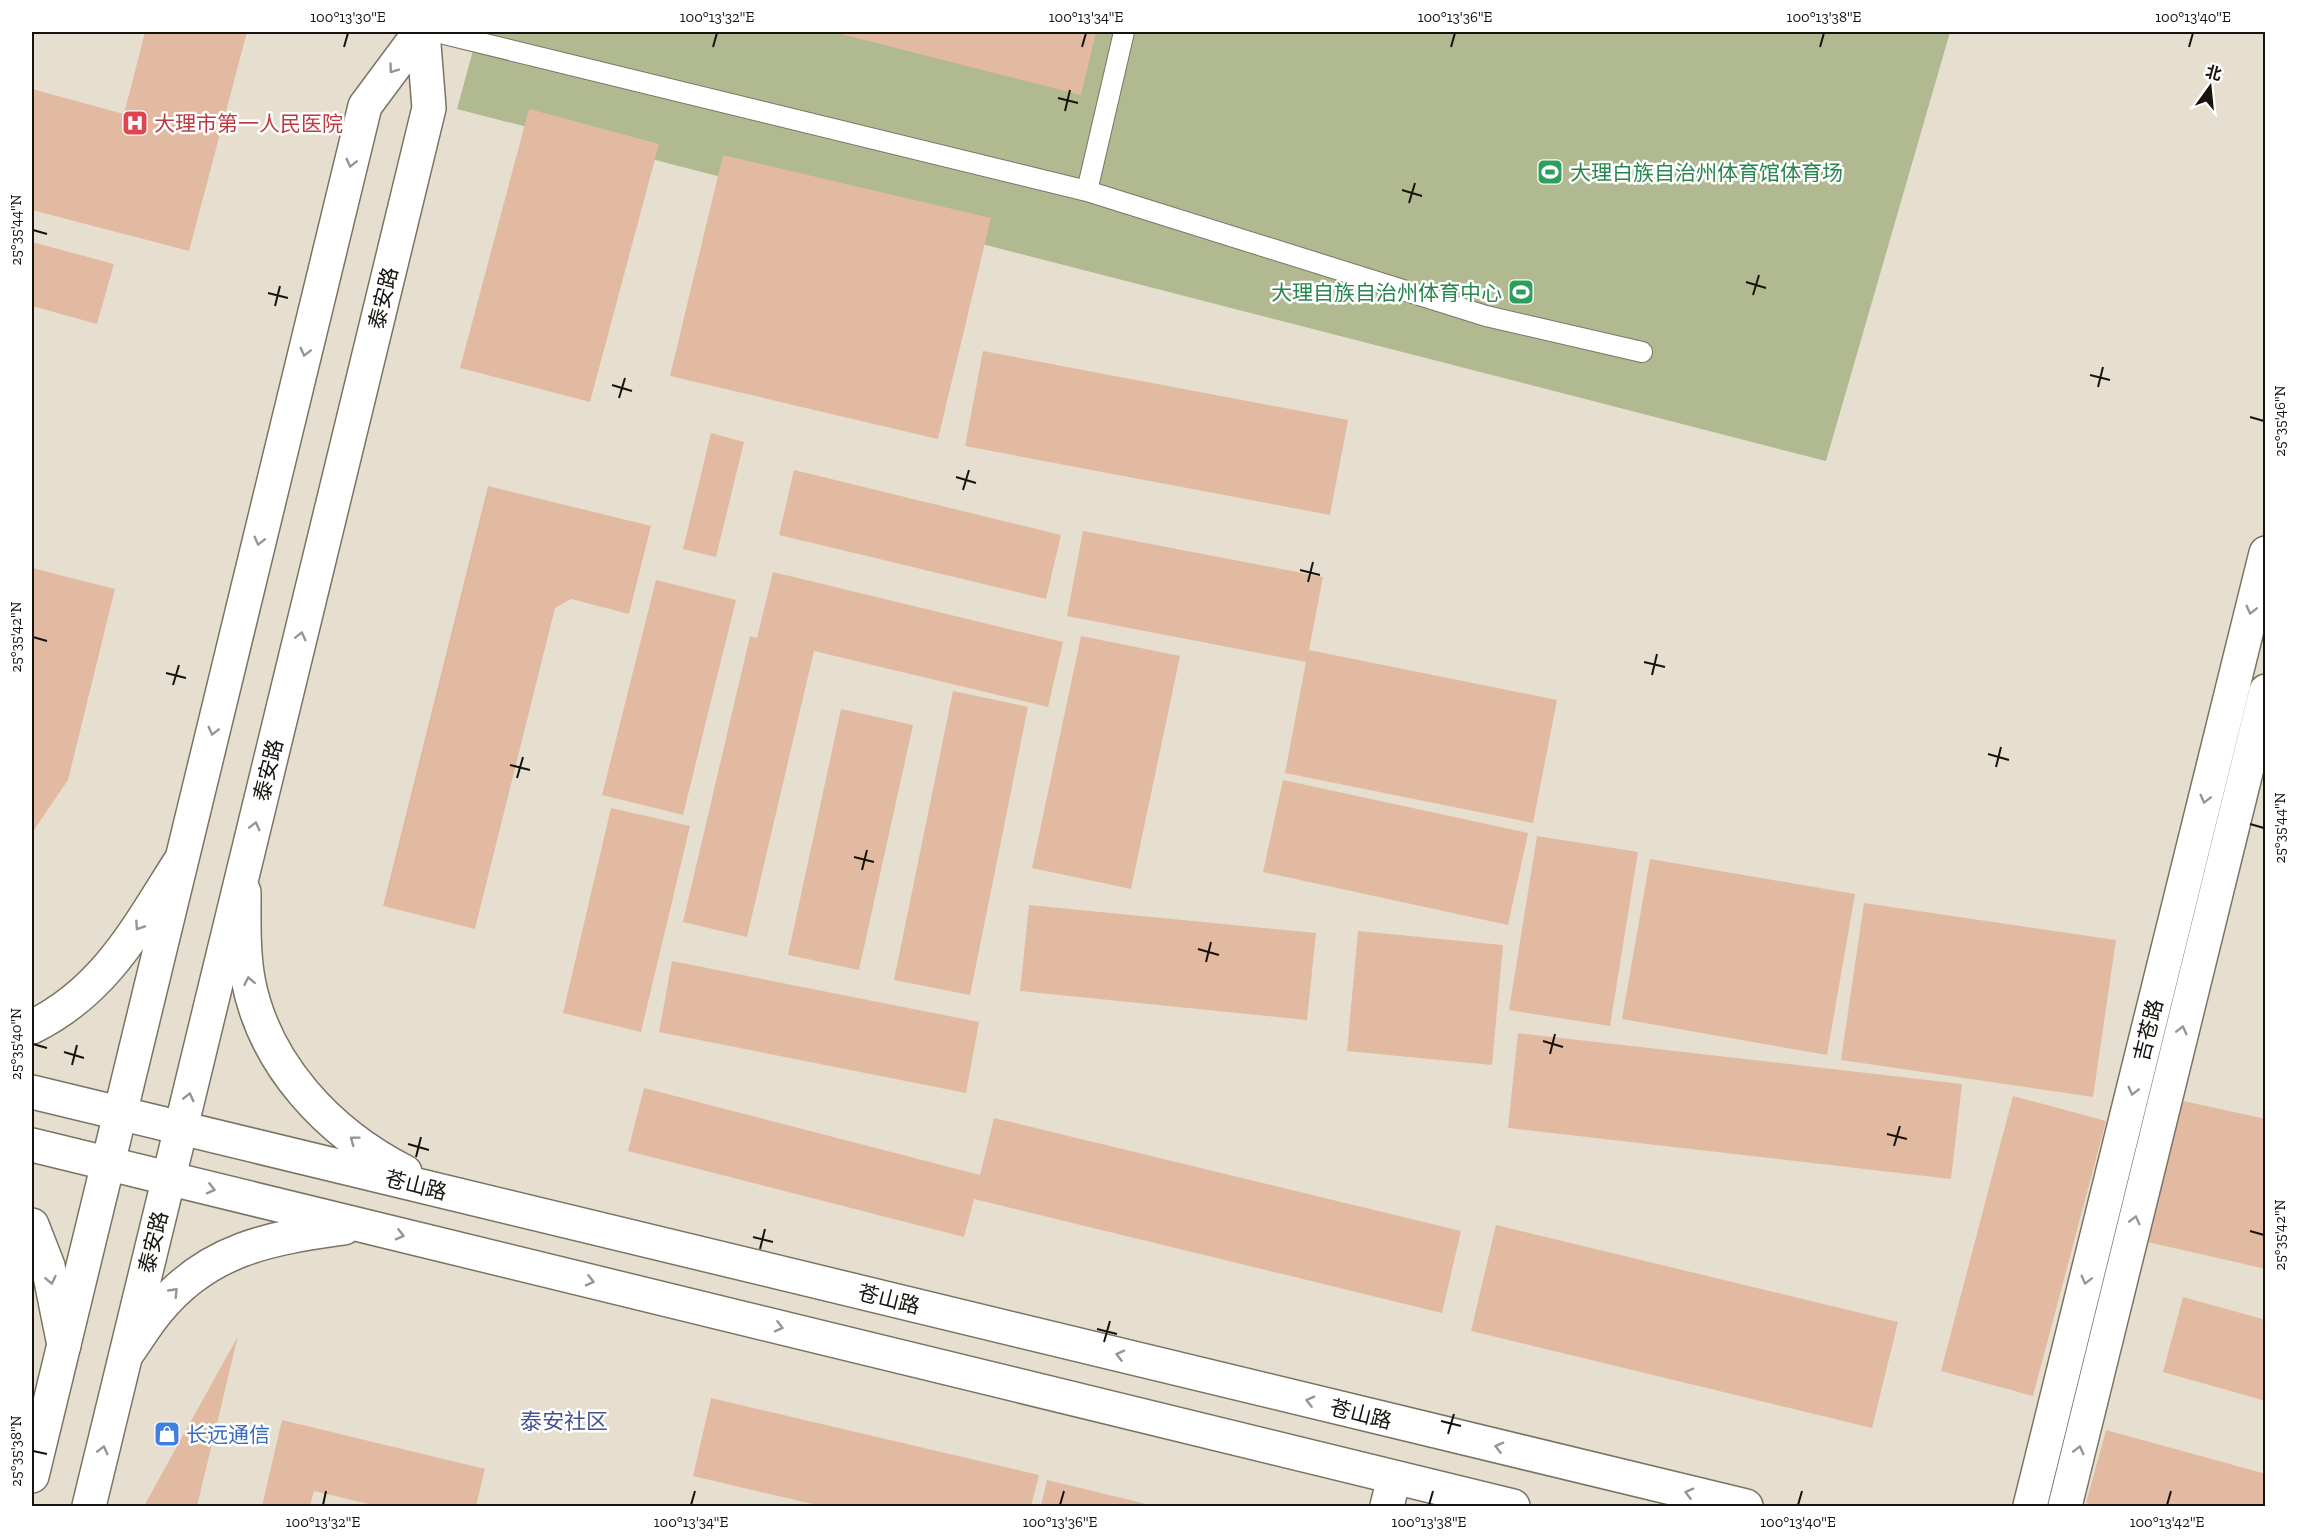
<svg xmlns="http://www.w3.org/2000/svg" width="2297" height="1538" viewBox="0 0 2297 1538" font-family="'Zilla Slab','Noto Sans SC',serif">
<style>
.green{fill:#b1b991}
.building{fill:#e2baa2}
.lines{fill:none;stroke-linecap:round;stroke-linejoin:round}
.lane-casing{stroke:#7a7465;stroke-width:22}
.street-casing{stroke:#7a7465;stroke-width:36}
.secondary-casing{stroke:#7a7465;stroke-width:36}
.primary-casing{stroke:#7a7465;stroke-width:36}
.lane{stroke:#fff;stroke-width:20}
.street{stroke:#fff;stroke-width:33}
.secondary{stroke:#fff;stroke-width:33}
.primary{stroke:#fff;stroke-width:33}
.oneway{stroke:#969593}
.ticks{fill:none;stroke:#16130e;stroke-width:2}
.labels{text-anchor:middle;dominant-baseline:central;stroke-width:5;stroke-linejoin:round;paint-order:stroke}
.health-label{font-size:21px;fill:#be3a42;stroke:#fff;text-anchor:start}
.leisure-label{font-size:21px;fill:#27864d;stroke:#fff;text-anchor:start}
.street-label{font-size:21px;fill:#16130e;stroke:#fff}
.shop-label{font-size:21px;fill:#366cbe;stroke:#fff;text-anchor:start}
.neighbourhood-label{font-size:22px;fill:#44528f;stroke:#fff}
.neatline{fill:none;stroke:#16130e;stroke-width:2}
.ticks-label{font-size:15px;text-anchor:middle;fill:#16130e}
</style>
<rect width="100%" height="100%" fill="#e6dfcf"/>
<path class="green" d="M478,32H1950L1826,461L457,109Z"/>
<path class="building" d="M145,32H247L189,251L32,210V89L124,114Z
M833,32H1096L1081,95Z
M529,109L659,144L590,402L460,368Z
M723,155L991,218L938,439L670,376Z
M32,242L114,264L97,324L32,306Z
M983,351L1348,420L1330,515L965,446Z
M711,433L744,442L716,557L683,549Z
M794,470L1061,535L1046,599L779,535Z
M488,486L651,526L629,614L571,599L555,608L475,929L383,906Z
M1083,531L1323,577L1309,650L1557,700L1533,823L1285,773L1306,662L1067,616Z
M32,568L115,589L68,780L32,833Z
M773,572L1063,642L1048,707L814,651L747,937L683,922L750,636L757,638Z
M656,580L736,600L683,815L602,795Z
M1081,636L1180,656L1131,889L1032,868Z
M953,691L1028,707L970,995L894,980Z
M841,709L913,725L859,970L788,955Z
M1283,780L1528,833L1508,925L1263,872Z
M611,808L690,826L641,1032L563,1013Z
M1537,836L1638,852L1610,1026L1509,1010Z
M1650,859L1855,894L1827,1055L1622,1019Z
M1864,903L2116,940L2093,1097L1841,1060Z
M1029,905L1316,933L1307,1020L1020,991Z
M1358,931L1503,945L1492,1065L1347,1051Z
M672,961L979,1022L966,1093L659,1032Z
M1518,1033L1962,1084L1951,1179L1508,1128Z
M644,1088L980,1175L994,1118L1461,1231L1442,1313L974,1199L964,1237L628,1151Z
M2013,1096L2106,1121L2033,1396L1941,1371Z
M2174,1099L2266,1119V1269L2143,1241Z
M1496,1225L1898,1322L1872,1428L1471,1331Z
M2183,1297L2266,1320V1401L2163,1372Z
M238,1336L197,1506H144Z
M711,1398L1039,1475L1031,1506H821L693,1476Z
M282,1420L485,1469L476,1506H377L314,1491L310,1506H262Z
M2106,1430L2266,1474V1506H2097L2086,1503Z
M1047,1480L1155,1506H1041Z"/>
<g class="lines">
<g class="lane-casing">
<path id="lane" d="M436,32L1087,191L1486,316L1642,352
M1087,191L1124,32"/>
</g>
<g class="street-casing">
<path id="street" d="M1387,1506L1394,1478
M2030,1506L2266,553
M2065,1506L2266,691"/>
</g>
<g class="secondary-casing">
<path id="secondary" d="M244,892C244,921 243,950 248,979C264,1065 329,1133 405,1172
M32,1027C105,991 137,929 179,863
M32,1092L1746,1506
M32,1145L1513,1506
M32,1225L48,1266L64,1345
M126,1355C137,1340 146,1324 158,1310C208,1249 270,1238 344,1228"/>
</g>
<g class="primary-casing">
<path id="primary" d="M32,1476L365,106L420,32
M89,1506L429,108L423,32"/>
</g>
<use href="#lane" class="lane"/>
<use href="#street" class="street"/>
<use href="#secondary" class="secondary"/>
<use href="#primary" class="primary"/>
</g>
<defs><path id="oneway-chevron" d="M-2-3.5L2.5 0L-2 3.5" fill="none" stroke-width="1.6" stroke-linecap="round" stroke-linejoin="round" transform="scale(1.5)"/></defs>
<g class="oneway">
<use href="#oneway-chevron" transform="translate(393 69) rotate(126)"/>
<use href="#oneway-chevron" transform="translate(351 163) rotate(104)"/>
<use href="#oneway-chevron" transform="translate(305 352) rotate(104)"/>
<use href="#oneway-chevron" transform="translate(259 541) rotate(104)"/>
<use href="#oneway-chevron" transform="translate(2251 610) rotate(104)"/>
<use href="#oneway-chevron" transform="translate(301 636) rotate(-76)"/>
<use href="#oneway-chevron" transform="translate(213 731) rotate(104)"/>
<use href="#oneway-chevron" transform="translate(2205 799) rotate(104)"/>
<use href="#oneway-chevron" transform="translate(255 826) rotate(-76)"/>
<use href="#oneway-chevron" transform="translate(139 926) rotate(123)"/>
<use href="#oneway-chevron" transform="translate(249 981) rotate(-101)"/>
<use href="#oneway-chevron" transform="translate(2182 1030) rotate(-76)"/>
<use href="#oneway-chevron" transform="translate(2133 1091) rotate(104)"/>
<use href="#oneway-chevron" transform="translate(189 1097) rotate(-76)"/>
<use href="#oneway-chevron" transform="translate(354 1140) rotate(-143)"/>
<use href="#oneway-chevron" transform="translate(211 1189) rotate(14)"/>
<use href="#oneway-chevron" transform="translate(2135 1220) rotate(-76)"/>
<use href="#oneway-chevron" transform="translate(400 1235) rotate(14)"/>
<use href="#oneway-chevron" transform="translate(51 1280) rotate(78)"/>
<use href="#oneway-chevron" transform="translate(2086 1280) rotate(104)"/>
<use href="#oneway-chevron" transform="translate(590 1281) rotate(14)"/>
<use href="#oneway-chevron" transform="translate(174 1292) rotate(-46)"/>
<use href="#oneway-chevron" transform="translate(779 1327) rotate(14)"/>
<use href="#oneway-chevron" transform="translate(1120 1355) rotate(-166)"/>
<use href="#oneway-chevron" transform="translate(1310 1401) rotate(-166)"/>
<use href="#oneway-chevron" transform="translate(1499 1447) rotate(-166)"/>
<use href="#oneway-chevron" transform="translate(103 1450) rotate(-76)"/>
<use href="#oneway-chevron" transform="translate(2079 1450) rotate(-76)"/>
<use href="#oneway-chevron" transform="translate(1689 1493) rotate(-166)"/>
</g>
<path class="ticks" d="M344,47L348,33M713,47L717,33M1082,47L1086,33M1451,47L1455,33M1820,47L1824,33M2189,47L2193,33M1058,98L1078,103M1065,111L1070,90M1402,190L1422,196M1409,203L1415,183M33,230L47,234M1746,282L1766,288M268,293L288,298M1753,295L1759,275M275,306L280,286M2090,375L2110,380M612,385L632,391M2098,387L2103,367M619,398L625,378M2250,417L2264,421M956,477L976,483M963,490L969,470M1300,570L1320,575M1308,582L1313,562M33,637L47,641M1644,662L1665,667M166,673L186,678M1652,675L1657,654M173,685L179,665M1988,754L2009,760M510,765L530,770M1996,767L2001,747M517,778L523,757M2250,824L2264,828M854,857L874,862M862,870L867,850M1198,949L1219,955M1206,962L1211,942M1543,1041L1563,1047M33,1044L47,1048M64,1052L84,1058M1550,1054L1555,1034M72,1065L77,1045M1887,1134L1907,1139M408,1144L429,1150M1894,1146L1900,1126M416,1157L421,1137M2250,1231L2264,1235M753,1237L773,1242M760,1249L765,1229M1097,1329L1117,1334M1104,1342L1110,1321M1441,1421L1461,1426M1448,1434L1454,1414M33,1451L47,1454M323,1505L326,1491M691,1505L695,1491M1060,1505L1064,1491M1429,1505L1433,1491M1798,1505L1802,1491M2167,1505L2171,1491"/>
<defs>
<g id="hospital-square" transform="scale(1.35)"><rect x="-9" y="-9" width="18" height="18" rx="4" fill="#e0444e" stroke="#fff"/><path d="M-5-5h3v3.5h4V-5h3V5h-3V1.5h-4V5h-3Z" fill="#fff"/></g>
<g id="stadium-square" transform="scale(1.35)"><rect x="-9" y="-9" width="18" height="18" rx="4" fill="#2e9e5b" stroke="#fff"/><path d="M0-5a6.5 5 0 1 0 0 10a6.5 5 0 1 0 0-10ZM-3.5-1.8h7v3.6h-7Z" fill="#fff"/></g>
<g id="shop-square" transform="scale(1.35)"><rect x="-9" y="-9" width="18" height="18" rx="4" fill="#3f7fe0" stroke="#fff"/><path d="M-5-2.5h2.3a2.7 3.5 0 0 1 5.4 0H5L5.5 6h-11ZM-1.5-2.5h3a1.5 2.3 0 0 0-3 0Z" fill="#fff"/></g>
</defs>
<g fill-rule="evenodd">
<use href="#hospital-square" x="135" y="123"/>
<use href="#stadium-square" x="1550" y="172"/>
<use href="#stadium-square" x="1521" y="292"/>
<use href="#shop-square" x="167" y="1434"/>
</g>
<g class="labels">
<g class="health-label">
<text x="154" y="123">大理市第一人民医院</text>
</g>
<g class="leisure-label">
<text x="1570" y="172">大理白族自治州体育馆体育场</text>
<text x="1502" y="292" text-anchor="end">大理自族自治州体育中心</text>
</g>
<g class="street-label">
<text transform="translate(383 298) rotate(-76)">泰安路</text>
<text transform="translate(268 770) rotate(-76)">泰安路</text>
<text transform="translate(2148 1030) rotate(-76)">吉苍路</text>
<text transform="translate(416 1185) rotate(14)">苍山路</text>
<text transform="translate(153 1242) rotate(-76)">泰安路</text>
<text transform="translate(889 1299) rotate(14)">苍山路</text>
<text transform="translate(1361 1414) rotate(14)">苍山路</text>
</g>
<g class="shop-label">
<text x="186" y="1434">长远通信</text>
</g>
<g class="neighbourhood-label">
<text x="564" y="1421">泰安社区</text>
</g>
</g>
<rect width="2297" height="1538" fill="none" stroke="#ffffff" stroke-width="66"/>
<g transform="translate(2210 87) rotate(15)" stroke="#ffffff" stroke-width="4.5" paint-order="stroke">
<path d="M0-4.5L10 22L0 15L-10 22Z" fill="#16130e"/>
<text y="-9" font-size="16" font-weight="bold" text-anchor="middle" fill="#16130e">北</text>
</g>
<rect x="33" y="33" width="2231" height="1472" class="neatline"/>
<g class="ticks-label">
<text x="348" y="22">100°13'30"E</text>
<text x="717" y="22">100°13'32"E</text>
<text x="1086" y="22">100°13'34"E</text>
<text x="1455" y="22">100°13'36"E</text>
<text x="1824" y="22">100°13'38"E</text>
<text x="2193" y="22">100°13'40"E</text>
<text transform="translate(16 230) rotate(-90)" y="5">25°35'44"N</text>
<text transform="translate(2280 421) rotate(-90)" y="5">25°35'46"N</text>
<text transform="translate(16 637) rotate(-90)" y="5">25°35'42"N</text>
<text transform="translate(2280 828) rotate(-90)" y="5">25°35'44"N</text>
<text transform="translate(16 1044) rotate(-90)" y="5">25°35'40"N</text>
<text transform="translate(2280 1235) rotate(-90)" y="5">25°35'42"N</text>
<text transform="translate(16 1451) rotate(-90)" y="5">25°35'38"N</text>
<text x="323" y="1527">100°13'32"E</text>
<text x="691" y="1527">100°13'34"E</text>
<text x="1060" y="1527">100°13'36"E</text>
<text x="1429" y="1527">100°13'38"E</text>
<text x="1798" y="1527">100°13'40"E</text>
<text x="2167" y="1527">100°13'42"E</text>
</g>
</svg>
